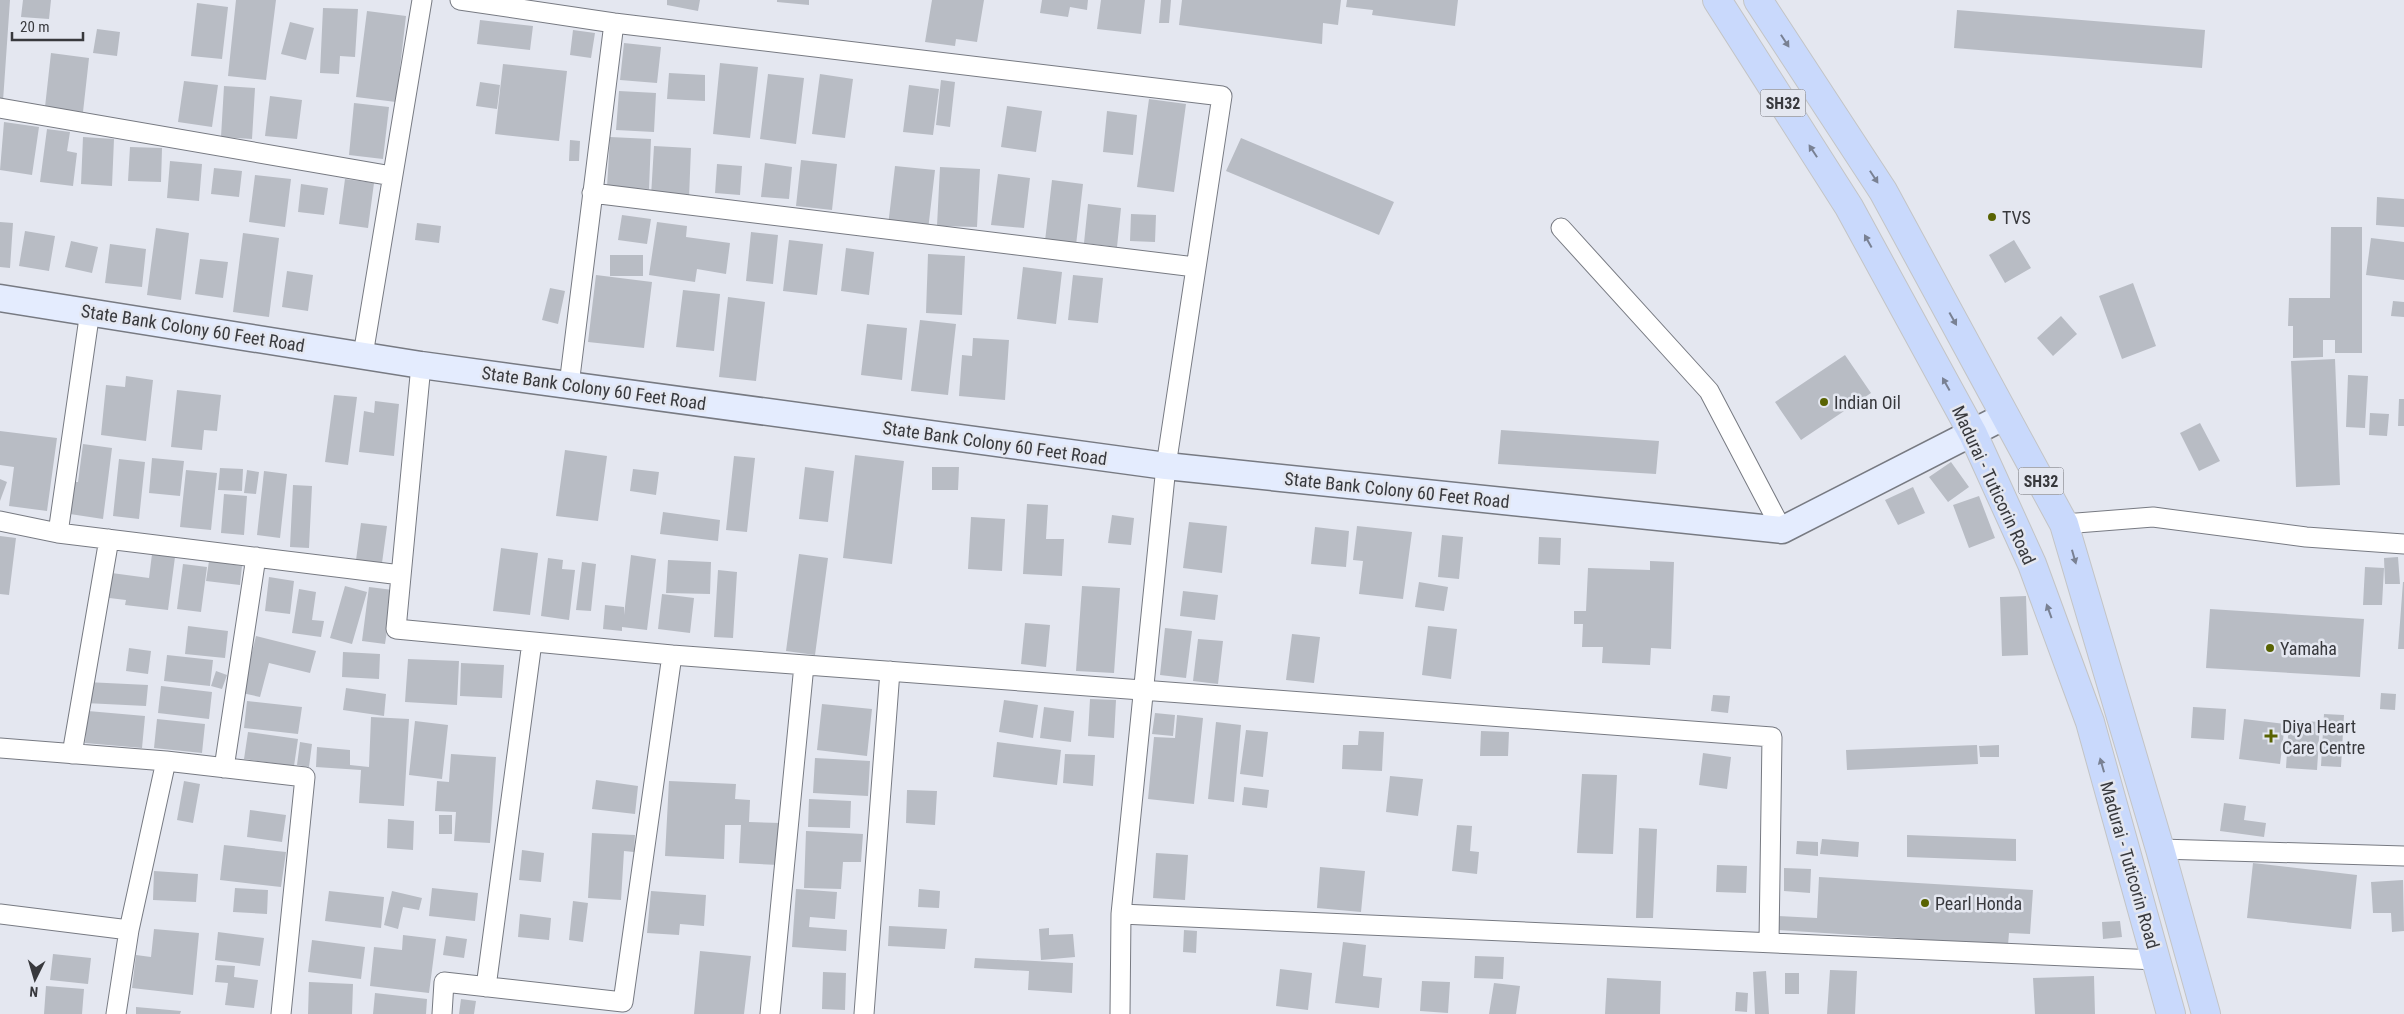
<svg xmlns="http://www.w3.org/2000/svg" width="2404" height="1014" viewBox="0 0 2404 1014" font-family="'Roboto Condensed',sans-serif">
<style>
.building{fill:#b8bcc4}
.lines{fill:none;stroke-linecap:round;stroke-linejoin:round}
.street-casing{stroke:#777a82;stroke-width:21}
.secondary-casing{stroke:#777a82;stroke-width:29}
.primary-casing{stroke:#c3c4c5;stroke-width:30}
.street{stroke:#fff;stroke-width:19}
.secondary{stroke:#e4ecfe;stroke-width:26}
.primary{stroke:#c9d9fc;stroke-width:28}
.oneway{fill:#798193}
.poi-dot{fill:#596302;stroke:#e4e7f0;stroke-width:2}
.labels{text-anchor:middle;dominant-baseline:central;stroke-width:5;stroke-linejoin:round;paint-order:stroke}
.shield{fill:#e4e7f0;stroke:#6c6d73;stroke-width:1}
.shield-label{font-size:16px;font-weight:bold;fill:#38393d}
.poi-label{font-size:18px;fill:#38393d;stroke:#e4e7f0;text-anchor:start}
.street-label{font-size:18px;fill:#38393d;stroke:#e4e7f0}
</style>
<rect width="100%" height="100%" fill="#e4e7f0"/>
<path class="building" d="M0,0H10L3,101L0,100Z
M23,0H51L49,19L21,17Z
M236,0H276L266,80L228,76Z
M667,0H700L698,11L667,5Z
M777,0H809V5L777,2Z
M932,0H984L977,42L956,39L955,46L925,42Z
M1042,0H1088L1087,10L1070,7L1068,17L1040,13Z
M1101,0H1145L1141,34L1097,29Z
M1161,0H1171L1169,23H1159Z
M1182,0H1341L1338,25L1323,23L1322,44L1179,25Z
M1347,0H1458L1455,26L1372,15L1373,10L1346,7Z
M197,3L228,7L222,59L191,56Z
M323,8L358,9L355,57L340,56L339,74L320,73Z
M1957,10L2205,30L2202,68L1954,48Z
M367,11L406,16L396,102L356,97Z
M480,20L533,26L530,50L477,44Z
M290,22L314,28L306,60L281,54Z
M97,29L120,32L117,56L93,53Z
M573,30L595,33L591,58L570,55Z
M624,43L661,47L657,83L620,80Z
M51,53L89,58L83,112L45,107Z
M720,63L758,67L750,138L713,134Z
M503,64L567,71L559,141L495,134Z
M669,73L705,75V101L667,99Z
M768,74L804,78L796,144L760,139Z
M820,74L853,79L845,138L812,134Z
M941,80L955,82L950,127L936,125Z
M184,81L218,85L212,127L178,122Z
M480,82L500,85L497,109L476,106Z
M909,85L939,89L933,135L903,132Z
M224,86L255,88L252,139L221,137Z
M619,91L656,93L654,132L616,130Z
M270,96L302,100L297,139L265,136Z
M1149,99L1186,104L1174,192L1137,187Z
M354,103L389,107L383,159L349,155Z
M1007,106L1042,111L1036,152L1001,147Z
M1107,111L1137,115L1133,155L1103,152Z
M4,122L39,127L32,175L0,170Z
M47,129L70,132L67,151L77,153L73,186L40,182Z
M83,137L114,139L112,186L81,184Z
M610,137L651,139L649,189L607,187Z
M1241,138L1394,202L1379,235L1226,171Z
M570,140L580,141L579,161H569Z
M654,146L691,148L689,198L651,196Z
M130,147L162,148L161,182L128,181Z
M801,160L837,164L832,210L796,206Z
M170,161L202,164L199,201L167,198Z
M765,163L792,167L789,199L761,197Z
M717,164L742,166L740,195L715,193Z
M895,166L935,170L928,230L888,226Z
M940,167L980,169L977,227L937,226Z
M214,168L242,171L239,197L211,194Z
M998,174L1030,178L1024,228L991,225Z
M255,175L291,179L285,227L249,222Z
M345,179L374,183L368,228L339,224Z
M1052,180L1083,184L1076,245L1045,241Z
M301,184L328,188L324,215L298,212Z
M2377,197L2404,199V227L2376,225Z
M1088,204L1121,208L1117,247L1084,243Z
M1131,214L1156,215L1155,242L1130,241Z
M622,215L651,219L647,244L618,240Z
M0,222L13,223L10,268L0,267Z
M657,222L687,226L686,237L730,243L726,274L697,269L695,282L649,275Z
M417,223L441,226L439,243L415,240Z
M2331,227H2362V353H2335V340H2323V357L2293,358V326H2288L2289,298H2330Z
M156,228L189,233L181,300L147,295Z
M25,231L55,236L49,271L19,266Z
M751,232L778,235L773,284L746,281Z
M243,233L279,238L269,317L233,312Z
M2371,238L2404,242V280L2366,275Z
M789,240L823,244L817,295L783,291Z
M2014,240L2031,268L2005,283L1989,255Z
M71,241L98,247L92,273L65,267Z
M110,244L146,249L142,287L105,283Z
M846,248L874,252L869,295L841,291Z
M928,254L965,256L962,315L926,313Z
M610,255H643V276H610Z
M200,259L228,262L223,298L195,294Z
M1023,267L1062,272L1056,324L1017,319Z
M287,271L313,275L308,311L282,307Z
M596,275L652,282L644,348L588,342Z
M1073,275L1103,278L1098,323L1068,320Z
M2133,283L2156,346L2122,359L2099,296Z
M550,288L565,291L558,324L542,320Z
M683,290L720,294L714,351L676,347Z
M728,297L765,302L756,381L719,377Z
M2393,301L2404,302V317L2391,316Z
M2061,316L2077,334L2053,356L2037,338Z
M920,320L956,324L948,395L911,391Z
M867,324L907,328L902,380L861,375Z
M973,338L1009,340L1005,400L959,396L962,355L972,356Z
M1845,355L1871,393L1801,440L1775,402Z
M2335,359L2340,485L2296,487L2291,361Z
M2348,375L2368,376L2365,428L2346,427Z
M126,376L153,380L146,441L101,435L106,385L125,387Z
M177,390L221,395L217,431L204,430L202,450L171,447Z
M334,395L357,397L348,465L325,462Z
M2399,399H2404V426H2398Z
M375,401L399,404L394,456L359,452L364,411L374,413Z
M2370,413L2389,414L2387,436L2369,435Z
M2200,423L2220,461L2199,471L2180,433Z
M1501,430L1659,441L1656,474L1498,464Z
M0,431L57,438L47,511L9,506L14,467L0,465Z
M83,444L112,448L103,519L70,514L74,482H78Z
M565,450L607,456L598,521L556,516Z
M855,455L904,461L892,564L843,558Z
M734,456L755,458L747,532L726,530Z
M152,458L184,461L180,496L149,493Z
M119,459L145,462L139,519L113,516Z
M1951,462L1969,487L1948,502L1929,477Z
M805,467L834,471L828,522L799,519Z
M932,467H959L958,490H932Z
M220,468L243,469L242,491L218,490Z
M633,469L659,472L656,495L630,491Z
M186,470L217,473L211,530L180,527Z
M247,470L259,472L256,494L244,493Z
M264,471L287,474L280,538L257,535Z
M0,479L7,482L0,501Z
M293,485L312,486L309,548L290,547Z
M1913,487L1925,513L1898,525L1885,500Z
M224,494L247,496L244,535L221,533Z
M1979,496L1995,538L1969,548L1953,505Z
M1027,504L1048,505L1046,539H1064L1062,576L1023,574Z
M663,512L720,520L718,541L660,534Z
M1112,515L1134,518L1131,545L1108,543Z
M971,517L1005,519L1002,571L968,569Z
M1189,522L1227,526L1222,573L1183,568Z
M361,523L387,526L382,563L356,560Z
M1357,526L1412,532L1403,599L1359,594L1363,561L1353,560Z
M1315,527L1349,531L1346,567L1311,564Z
M1442,535L1463,537L1459,579L1438,577Z
M0,536L16,538L9,595L0,594Z
M1539,537L1561,538L1560,565L1538,564Z
M501,548L538,553L530,615L493,611Z
M152,554L175,557L168,610L125,605L126,600L101,597L104,572L149,578Z
M799,554L828,558L815,655L786,651Z
M631,555L656,559L647,630L622,627V631L603,629L605,605L624,607V615Z
M2398,557L2400,584H2385L2384,558Z
M548,558L563,560L562,569L575,570L569,620L541,616Z
M668,560L711,562L710,594L666,593Z
M209,561L242,566L240,585L206,581Z
M1650,561L1674,562L1671,649L1651,648L1650,665L1602,663L1603,647H1582L1583,624H1574V611H1586L1588,568L1650,570Z
M582,562L596,564L591,611L576,610Z
M183,564L207,567L201,612L177,609Z
M2365,567L2384,568L2382,605H2363Z
M718,570L737,572L733,638L714,637Z
M269,577L294,581L290,614L265,611Z
M1419,582L1448,587L1444,611L1415,607Z
M2403,582H2404V649H2398Z
M345,586L367,592L352,644L330,638Z
M1082,586L1120,588L1114,673L1076,671Z
M369,587L393,590L385,644L362,641Z
M299,589L316,592L312,620L324,621L321,637L292,633Z
M1183,591L1218,595L1215,620L1180,616Z
M662,594L694,598L690,633L658,629Z
M2026,596L2028,655L2002,656L2000,597Z
M2210,609L2364,619L2360,677L2206,668Z
M1025,623L1050,625L1046,667L1021,664Z
M188,626L228,631L225,658L185,654Z
M1428,626L1457,629L1451,679L1422,675Z
M1165,628L1192,631L1186,678L1160,675Z
M1292,634L1320,637L1314,683L1286,680Z
M256,636L316,651L310,673L269,663L260,697L242,693Z
M1198,639L1223,641L1218,684L1193,681Z
M129,648L151,651L148,674L126,671Z
M343,652L380,654L379,679L342,677Z
M167,655L213,660L210,686L164,681Z
M408,659L459,661L457,705L405,702Z
M461,663L504,665L502,698L460,696Z
M216,671L227,675L222,689L211,686Z
M86,682L148,685L146,706L85,703Z
M161,686L212,692L209,719L158,713Z
M346,688L386,694L384,716L343,710Z
M2381,693L2396,694L2395,710L2380,709Z
M1713,695L1730,696L1728,713L1711,711Z
M1090,699L1116,700L1114,738L1088,736Z
M1004,700L1038,705L1033,738L999,732Z
M247,701L302,707L298,734L244,728Z
M822,704L872,709L867,756L817,750Z
M1044,707L1074,711L1071,742L1040,738Z
M2193,707L2226,709L2224,740L2191,738Z
M88,711L145,716L142,748L85,743Z
M1155,713L1175,715L1173,736L1152,734Z
M2324,714L2344,715L2341,767L2321,766Z
M1177,715L1203,718L1194,804L1148,799L1154,737L1175,738Z
M371,717L409,719L404,806L359,803L361,770L316,767L317,747L350,750V765L369,767Z
M157,719L205,724L202,753L154,748Z
M2244,719L2285,724L2280,764L2239,759Z
M2289,720L2320,722L2317,770L2286,768Z
M415,721L448,725L442,779L409,775Z
M1216,722L1241,725L1234,802L1208,799Z
M1246,730L1268,732L1263,777L1240,774Z
M1359,731L1384,732L1382,771L1342,769L1343,745H1358Z
M1481,731L1509,732L1508,756H1480Z
M248,732L298,739L294,766L244,759Z
M300,742L312,744L309,767L297,765Z
M997,742L1061,750L1057,785L993,777Z
M1977,745L1978,764L1847,770L1846,750Z
M1999,745V757H1980L1979,746Z
M1703,753L1731,757L1727,789L1699,785Z
M451,754L496,757L490,843L454,841L456,812L435,811L437,781L449,782Z
M1065,754L1095,755L1093,786L1063,783Z
M815,758L870,761L868,796L813,793Z
M1582,774L1617,775L1613,854L1577,853Z
M1390,776L1423,779L1418,816L1386,812Z
M596,780L638,786L635,814L592,809Z
M184,781L200,784L193,823L177,820Z
M669,781L736,784L735,799L750,800L749,822L781,823L779,865L739,863L741,825H725L724,859L665,856Z
M1244,787L1269,790L1267,808L1242,805Z
M907,790L937,791L935,825L906,823Z
M809,799L851,801L850,828L808,827Z
M2224,803L2246,806L2244,820L2266,823L2264,837L2220,831Z
M250,810L286,815L282,842L247,837Z
M439,815H452V834H439Z
M388,819L414,821L413,850L387,848Z
M1457,825L1472,826L1470,851L1479,852L1477,874L1452,871Z
M1639,828L1657,829L1653,918H1636Z
M806,831L863,834L861,862H843L841,889L804,888Z
M592,833L635,835L634,852L624,851L621,900L588,898Z
M1907,835L2016,839V861L1907,857Z
M1822,839L1859,842L1858,857L1820,854Z
M1797,841L1818,842V856L1796,854Z
M224,845L286,852L281,887L220,880Z
M522,850L544,853L541,882L519,880Z
M1156,853L1188,855L1185,900L1153,898Z
M2253,863L2357,875L2351,929L2247,918Z
M1717,865L1747,866L1746,893L1716,892Z
M1320,867L1365,871L1361,912L1317,908Z
M1784,868L1811,869L1810,893L1784,891Z
M154,871L198,874L196,902L153,900Z
M1819,877L2033,890L2030,934L2009,933L2008,945L1777,930L1778,916L1817,918Z
M2403,880L2404,931L2392,932L2391,913H2373L2371,882Z
M235,888L268,890L267,914L233,912Z
M432,888L478,893L475,921L429,916Z
M796,889L837,892L835,919L810,917L809,927L847,930L846,951L792,947Z
M919,889L940,891L939,908L918,907Z
M329,891L384,897L381,928L325,921Z
M392,891L422,898L419,910L403,907L398,929L384,925Z
M651,891L706,895L704,926L680,924L679,935L647,933Z
M573,901L588,903L583,942L569,940Z
M520,914L551,918L549,940L518,937Z
M2120,921L2122,937L2103,939L2102,922Z
M889,926L947,929L945,949L888,946Z
M1049,928V935L1073,934L1075,957L1041,960L1039,929Z
M154,929L199,933L193,995L132,988L136,955L151,957Z
M1184,930L1197,931L1196,953L1183,952Z
M218,932L264,938L260,966L215,960Z
M403,935L436,939L429,993L370,986L374,947L402,950Z
M446,936L467,939L464,958L443,955Z
M312,940L365,947L361,979L308,972Z
M1343,942L1366,945L1363,976L1382,978L1379,1008L1335,1003Z
M700,951L751,956L744,1014H694Z
M53,954L91,958L88,984L50,980Z
M1475,956L1504,957L1503,979L1474,978Z
M975,958L1073,963L1072,993L1028,990L1029,971L974,968Z
M217,965L235,966L234,977L258,980L254,1008L225,1005L228,983L215,982Z
M1280,969L1312,973L1308,1010L1276,1006Z
M1830,970L1857,971L1855,1014H1827Z
M1766,971L1769,1014H1755L1753,972Z
M823,972L846,973L845,1010L822,1009Z
M1785,973H1799V994H1785Z
M2094,976L2095,1014H2035L2033,978Z
M1607,978L1661,981L1660,1014H1605Z
M1422,981L1450,982L1448,1013L1420,1011Z
M309,982L353,984L352,1014H308Z
M1494,983L1520,986L1516,1014H1489Z
M46,986L84,989L82,1014H44Z
M1736,992L1748,993L1747,1012L1735,1011Z
M375,993L427,999L426,1014H373Z
M461,999L476,1001L474,1014H459Z
M136,1007L181,1011L180,1014H136Z"/>
<g class="lines">
<g class="street-casing">
<path id="street" d="M460,0L614,23L1222,96L1166,466L1121,914L1120,1014
M0,108L392,176
M592,193L1195,267
M1561,228L1709,391L1782,530
M363,355L422,0
M421,365L396,629L672,655
M569,385L614,23
M0,521L58,533L401,575
M2064,524L2153,517L2306,537L2404,544
M58,533L90,311
M0,748L166,761L129,930L0,914
M72,754L109,539
M166,761L305,777L281,1014
M224,768L256,557
M2160,849L2404,856
M1121,914L2156,960
M486,987L532,642
M116,1014L129,930
M442,1014L444,982L623,1002L672,655L1772,737L1769,942
M770,1014L804,665
M864,1014L890,671"/>
</g>
<g class="secondary-casing">
<path id="secondary" d="M0,298L421,365L1166,466L1782,530L2005,416"/>
</g>
<g class="primary-casing">
<path id="primary" d="M1717,0L1849,207L1973,434L2032,564L2090,722L2171,1014
M1758,0L1883,191L2064,524L2160,849L2206,1014"/>
</g>
<use href="#street" class="street"/>
<use href="#secondary" class="secondary"/>
<use href="#primary" class="primary"/>
</g>
<defs><path id="oneway-solid" d="M-6-.8H1V-3.2L6.5 0L1 3.2V.8H-6Z" transform="scale(1.25)"/></defs>
<g class="oneway">
<use href="#oneway-solid" transform="translate(1785 41) rotate(57)"/>
<use href="#oneway-solid" transform="translate(1813 151) rotate(-123)"/>
<use href="#oneway-solid" transform="translate(1874 177) rotate(57)"/>
<use href="#oneway-solid" transform="translate(1868 241) rotate(-119)"/>
<use href="#oneway-solid" transform="translate(1953 319) rotate(61)"/>
<use href="#oneway-solid" transform="translate(1946 384) rotate(-119)"/>
<use href="#oneway-solid" transform="translate(2074 557) rotate(74)"/>
<use href="#oneway-solid" transform="translate(2049 611) rotate(-110)"/>
<use href="#oneway-solid" transform="translate(2102 765) rotate(-106)"/>
</g>
<g class="poi-dot">
<circle cx="1992" cy="217" r="5"/>
<circle cx="1824" cy="402" r="5"/>
<circle cx="2270" cy="648" r="5"/>
<path d="M2268.5 728.5h5v5h5v5h-5v5h-5v-5h-5v-5h5z"/>
<circle cx="1925" cy="903" r="5"/>
</g>
<g class="labels">
<g class="shield">
<rect x="1760.5" y="89.5" width="45" height="27" rx="4"/>
<rect x="2018.5" y="467.5" width="45" height="27" rx="4"/>
</g>
<g class="shield-label">
<text x="1783" y="103">SH32</text>
<text x="2041" y="481">SH32</text>
</g>
<g class="poi-label">
<text x="2002" y="217">TVS</text>
<text x="1834" y="402">Indian Oil</text>
<text x="2280" y="648">Yamaha</text>
<text x="2282" y="726">Diya Heart<tspan x="2282" dy="21">Care Centre</tspan></text>
<text x="1935" y="903">Pearl Honda</text>
</g>
<g class="street-label">
<text transform="translate(193 328) rotate(9)">State Bank Colony 60 Feet Road</text>
<text transform="translate(594 388) rotate(8)">State Bank Colony 60 Feet Road</text>
<text transform="translate(995 443) rotate(8)">State Bank Colony 60 Feet Road</text>
<text transform="translate(1994 485) rotate(65)">Madurai - Tuticorin Road</text>
<text transform="translate(1397 490) rotate(6)">State Bank Colony 60 Feet Road</text>
<text transform="translate(2130 865) rotate(74)">Madurai - Tuticorin Road</text>
</g>
</g>
<g transform="translate(35 979) rotate(185)" stroke="#e4e7f0" stroke-width="4" paint-order="stroke">
<path d="M0-4L9 19L0 12L-9 19Z" fill="#38393d"/>
<text y="-8" font-size="14" font-weight="bold" text-anchor="middle" fill="#38393d">N</text>
</g>
<path d="M12 32v8h71v-8" fill="none" stroke="#38393d" stroke-width="2.5"/>
<text x="20" y="32" font-size="15" fill="#38393d" stroke="#e4e7f0" stroke-width="4" paint-order="stroke">20 m</text>
</svg>
